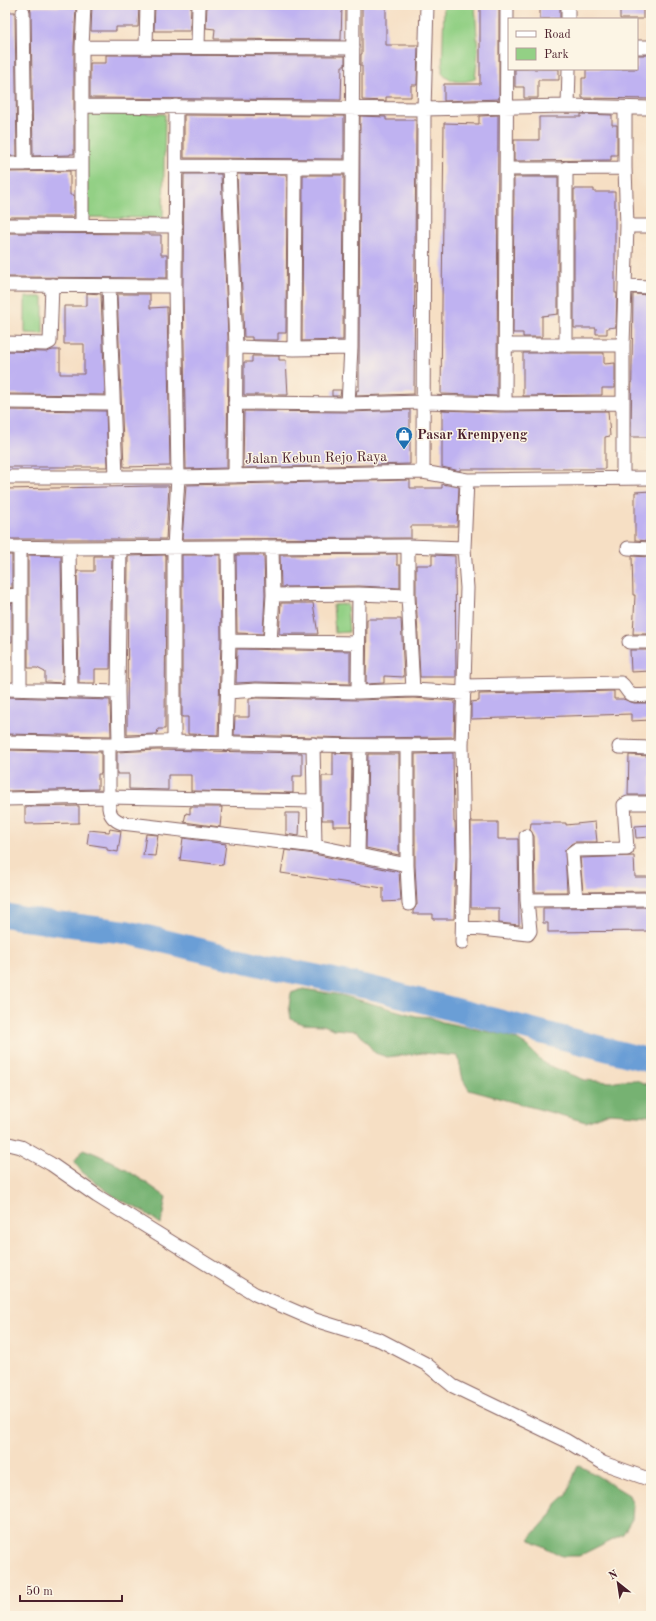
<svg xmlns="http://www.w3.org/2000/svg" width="656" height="1621" viewBox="0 0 656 1621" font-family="'Old Standard TT',serif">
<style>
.green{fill:#93d085;stroke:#6e7858}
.forest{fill:#76b272;stroke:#60684e}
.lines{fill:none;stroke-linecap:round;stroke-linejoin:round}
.river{stroke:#6b9ed6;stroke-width:24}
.building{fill:#bfb2f1}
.street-casing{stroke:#866261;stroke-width:15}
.street{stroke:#fff;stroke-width:13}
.labels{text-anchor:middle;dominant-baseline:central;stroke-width:3;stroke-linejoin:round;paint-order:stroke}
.poi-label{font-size:14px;font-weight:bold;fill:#4a1f2b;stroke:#fcf5e5;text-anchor:start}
.street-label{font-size:14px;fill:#4a1f2b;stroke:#fcf5e5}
</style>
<rect width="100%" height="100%" fill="#fcf5e5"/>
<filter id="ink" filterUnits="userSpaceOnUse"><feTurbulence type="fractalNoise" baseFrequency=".025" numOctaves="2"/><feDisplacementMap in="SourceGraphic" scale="8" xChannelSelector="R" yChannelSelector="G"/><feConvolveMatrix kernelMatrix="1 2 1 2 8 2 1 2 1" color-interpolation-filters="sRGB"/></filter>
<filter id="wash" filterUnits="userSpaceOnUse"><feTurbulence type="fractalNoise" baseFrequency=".012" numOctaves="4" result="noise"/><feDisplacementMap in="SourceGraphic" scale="16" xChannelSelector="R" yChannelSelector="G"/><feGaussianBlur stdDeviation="0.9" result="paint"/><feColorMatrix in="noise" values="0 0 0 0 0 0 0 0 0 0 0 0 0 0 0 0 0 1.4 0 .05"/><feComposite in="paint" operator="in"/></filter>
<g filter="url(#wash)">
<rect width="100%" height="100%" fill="#f6dfc4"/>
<path class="green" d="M444,5H475L478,53L475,79C464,83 449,83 442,73Z
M85,112L165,114L163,218L83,217Z
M25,297H43V334L25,333Z
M347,604L349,632L335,633L333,605Z"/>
<path class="forest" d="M303,989L341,995L416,1016L430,1017L442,1022L505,1035L516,1039L527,1046L545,1064L585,1080L610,1082L622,1080H636L651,1086V1116L610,1113L586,1122L469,1090L463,1080L458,1056L423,1053L387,1057L375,1053L357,1031L334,1029L323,1025L302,1024L291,1019L289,1006L291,993Z
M83,1149C111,1158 143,1180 166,1197L161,1224L143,1211L115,1197L82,1172L74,1162Z
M578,1465L591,1472L629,1495L633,1505L632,1519L623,1534L579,1556H562L529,1539L552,1514L556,1504L567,1494Z"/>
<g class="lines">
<path class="river" d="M5,915L24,919L126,932L266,966L372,988L651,1061"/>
</g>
<g id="blocks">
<path class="building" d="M92,5H139L138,27H116V31H91Z
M155,5H191L190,31H154Z
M207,5H342L341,40L214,39L215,29L206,28Z
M362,5H386V45H418L417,85H411V97H386V101L362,100V66H361V54H362Z
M480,5H499V99L444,101V84H480Z
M540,5H560V19H540Z
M620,5H643V19H620Z
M30,7H76L74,47V154H70V155L33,156L31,12Z
M5,12H15L17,156H5Z
M106,55L345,56V66H342L341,100L90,98V63H106Z
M637,55H651V99L582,98V78H586V69H637Z
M515,69H559V80H538V98H524V87H515Z
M581,114L612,115V125H617V155H611V160L514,161V140H539V117H581Z
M184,115L344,116V159L184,158Z
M498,115L497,396L442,394H441L444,123L479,124V116Z
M360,116L386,117V120H416L414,394L356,396L357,390H359V368Z
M70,171V195H74V217H5V172Z
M184,174H221L228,337L227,468L186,469L183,286Z
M237,174L287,175L286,333H278V340H252V337H244Z
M303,175H344L343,340L302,341Z
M514,177H558V314L542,316V337H523V333H513Z
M574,189H594V192H615V293H617L616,327L607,328V334H596V328H574Z
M5,233L149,234V235H161V255H167V278L5,277Z
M87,293L101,294L105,395L5,394V351L46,352L53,350H60V374H84V344H64V306H87Z
M117,294H150V308L167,307L170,466L124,467Z
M633,294L651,295V437H631Z
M523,353H604V364L615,363V388H602V395L523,396Z
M252,356H279V360H286L288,395H244V362H252Z
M332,390H341L340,396H332Z
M5,410L106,411L108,467H5Z
M410,410V464L243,468L244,411L348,412Z
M442,410L498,412L608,411L610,436L605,437V469H460V471L442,467Z
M410,480V488H442V484L459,487L457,526H411V538L182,539L186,485Z
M153,486H169L166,539H7V524H5V489Z
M651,491V541L635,540V492Z
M397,554V565H400V588L359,586L281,587L280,555Z
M5,555H12V588H5Z
M28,555L61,556L63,683L45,682V672L37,668H28Z
M166,555L165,729H158L157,734L127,735L128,556Z
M182,555H220L221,641L218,735L188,734V717H182Z
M236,555H264L265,595L263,634L237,633Z
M432,555L455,556L456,677H420L416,596V565H432Z
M94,556H112L110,669H95V683H79L77,571H94Z
M632,556L651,557V634H633L635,595H633Z
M281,603H313L318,634H279Z
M5,604H12V642H5Z
M367,619H401L404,677L384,676V683L366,684Z
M237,649L350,651V684L256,682L236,683Z
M630,650H651V671L631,672Z
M614,691V699H623L634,703H651V720L631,721V714L471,719V702L479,701V694Z
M5,697L110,700L111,736L5,734Z
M256,698L358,700L413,698L455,701L454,737L355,738L234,735L235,717H249V699Z
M5,750L101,752V774H98V789L5,791Z
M157,750L302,753V776H293V793L191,791V775H168V790L129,789V774H117V752Z
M333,753L352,754L351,826H333V820H322V776H333Z
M453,753L454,822H455L456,855L454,919H433V914H413V911L417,904L415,865V754Z
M368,754H399V855L366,848Z
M629,755L651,756V795H628Z
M79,806V823L25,824V807Z
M190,807H222L220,827L184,822L186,813L190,814Z
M286,813H300L299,836L286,834Z
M471,822H498V839H518L519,925L499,923V908H471Z
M595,822L597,842H575L571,844L565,850L567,892H535L534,836L530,830L531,823H566V825Z
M651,825V837L636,838L635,826Z
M110,829L121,831L118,852L107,850V847L87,844L89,830L109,832Z
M146,834L158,835L155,856L143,855Z
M183,838L226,844L223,865L180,860Z
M285,850L314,854L399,872L401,901L383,902V888L281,873Z
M634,856L635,877H651V891L583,892L580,858Z
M651,907V931L548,932V923H543V908Z"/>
</g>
</g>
<g filter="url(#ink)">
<use href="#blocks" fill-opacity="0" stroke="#866261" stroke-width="1"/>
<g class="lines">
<g class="street-casing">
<path id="street" d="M568,5V19
M23,12L25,164
M146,46L147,5
M82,47L353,48
M198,47L199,5
M637,47H651
M83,106L424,109L568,106L651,108
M568,106L569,69
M5,164L82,163
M177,166L352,167
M229,166L236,347L235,476
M507,169L625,168
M5,225L176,226
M82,225V47L84,5
M627,226H651
M5,285L175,286
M109,286L116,477
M625,286L651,287
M5,343L46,344L50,342L52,285
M566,344V168
M507,345H623
M236,347L294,349L351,348
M294,349L295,167
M5,402L112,403
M235,403L348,404L423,402L505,404L623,403
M348,404L351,348L353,5
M505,404L507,5
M423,472L424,109L427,5
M5,477H178L423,472L467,480L651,478
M623,478V345L627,226L625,168V108
M408,546V596L413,690
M5,547L69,548L408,546L464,548
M69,548L71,691
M628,548L651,549
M273,595L359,594L408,596
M5,596L20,595
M229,641L358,643
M270,642L273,595L272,547
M629,642H651
M464,686L621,683C625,686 626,690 630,694C635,697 645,695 651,695
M5,689L118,692
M20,689V547
M228,692L256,690L358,692L413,690L464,693
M358,692L359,594
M174,741V547L178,477L175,286L176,106
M5,742C39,742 74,744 108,744C130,744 152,741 175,742C271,743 367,748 462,745
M119,743L118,692L120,548
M109,744V808C110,816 114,820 122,823L315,846
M226,744L229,641L228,547
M313,744L315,846L407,865
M407,747V865L409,904
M619,747L651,748
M5,799L108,797L314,801
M526,836L527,900L651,899
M358,855L360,746
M576,899L572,853L576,850L627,849L624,805L628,803H651
M463,927L528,934L530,931L527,900
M462,943L464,855L462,745L467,588L464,548L467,480
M5,1143L21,1147L51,1164L97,1196L255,1294L315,1320L380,1340L426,1364L453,1386L565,1440L603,1463L651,1480"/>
</g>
<use href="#street" class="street"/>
</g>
</g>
<defs>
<g id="shop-pin" transform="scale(0.9)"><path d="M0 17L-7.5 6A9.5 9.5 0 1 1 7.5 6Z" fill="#1f6fb2" stroke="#fcf5e5"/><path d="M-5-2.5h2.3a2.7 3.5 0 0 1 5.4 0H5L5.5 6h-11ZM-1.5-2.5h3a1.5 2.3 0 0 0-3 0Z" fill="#fff"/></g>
</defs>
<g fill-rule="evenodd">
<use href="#shop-pin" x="404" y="435"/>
</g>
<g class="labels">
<g class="poi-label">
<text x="417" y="435">Pasar Krempyeng</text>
</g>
<g class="street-label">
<text transform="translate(316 458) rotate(-1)">Jalan Kebun Rejo Raya</text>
</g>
</g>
<rect width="656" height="1621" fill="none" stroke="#fcf5e5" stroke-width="20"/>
<rect x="508" y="18" width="130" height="52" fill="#fcf5e5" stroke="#b59f9b"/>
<rect x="516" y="31" width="20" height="6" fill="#ffffff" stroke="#b59f9b"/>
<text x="544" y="38" font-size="12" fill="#4a1f2b">Road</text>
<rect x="516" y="48" width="20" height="12" fill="#93d085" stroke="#b59f9b"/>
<text x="544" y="58" font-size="12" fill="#4a1f2b">Park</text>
<g transform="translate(618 1583) rotate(330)" stroke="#fcf5e5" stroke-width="3" paint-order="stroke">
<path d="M0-3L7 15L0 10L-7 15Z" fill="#4a1f2b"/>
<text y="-6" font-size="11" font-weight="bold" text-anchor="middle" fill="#4a1f2b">N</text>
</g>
<path d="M20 1595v6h102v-6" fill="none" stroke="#4a1f2b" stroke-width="2"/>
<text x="26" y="1595" font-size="12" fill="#4a1f2b" stroke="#fcf5e5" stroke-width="3" paint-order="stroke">50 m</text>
</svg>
